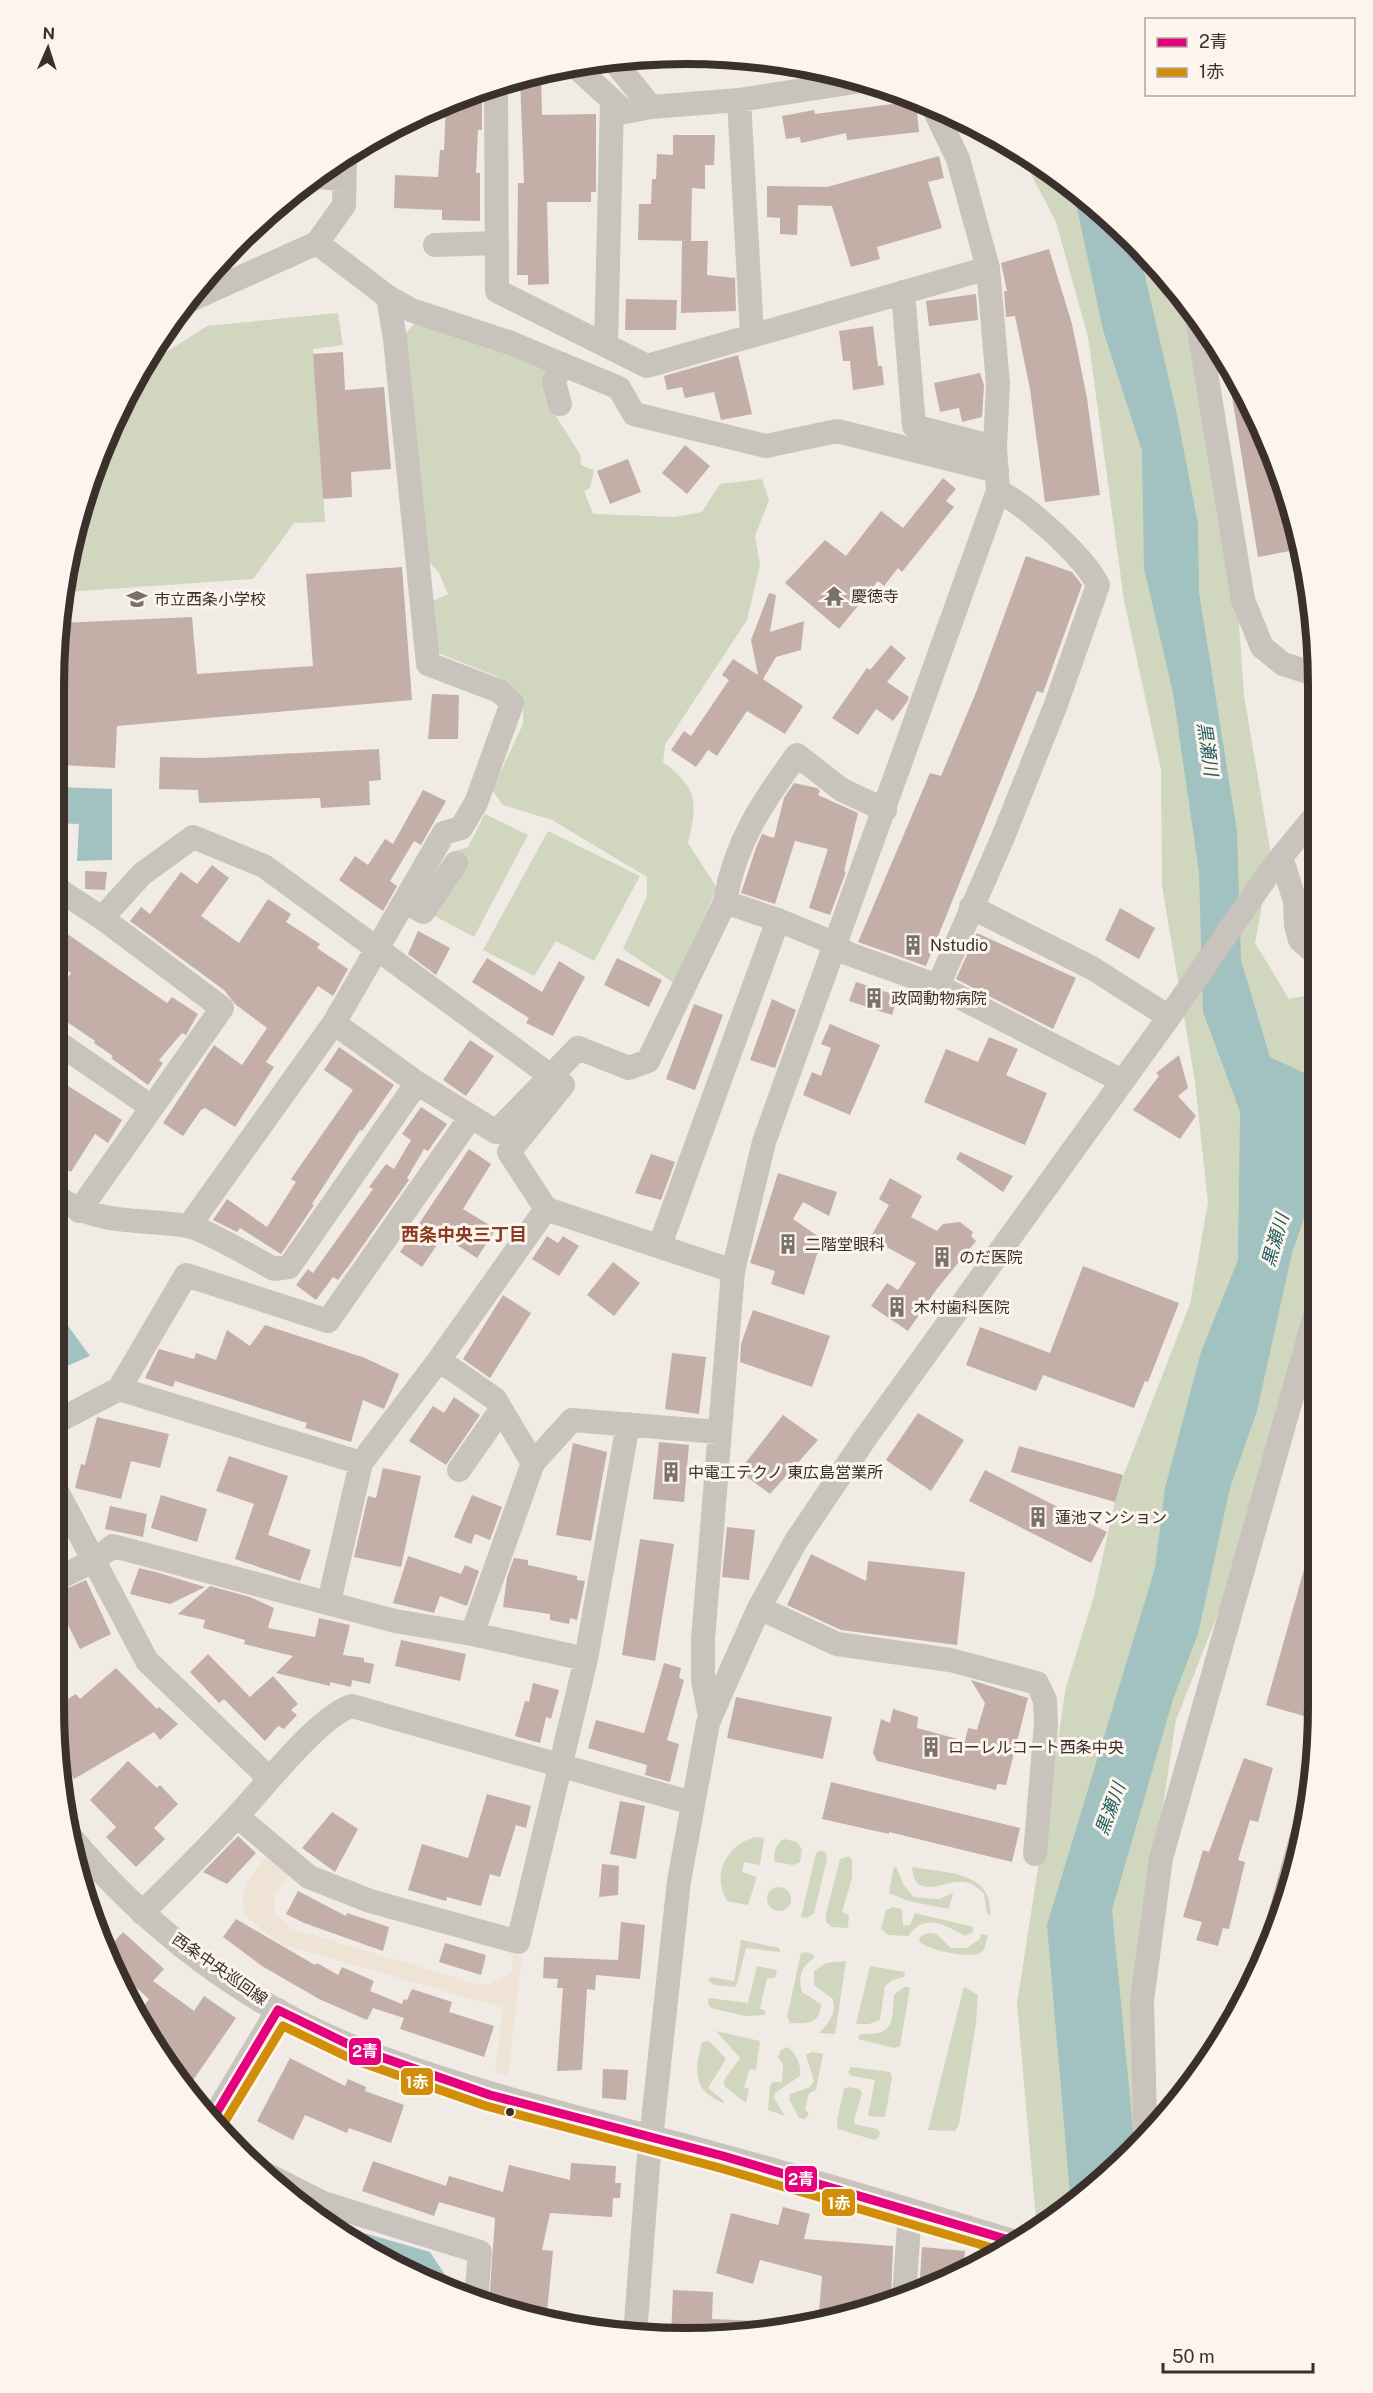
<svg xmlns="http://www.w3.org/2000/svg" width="1373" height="2393" viewBox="0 0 1373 2393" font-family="'Public Sans','Noto Sans JP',sans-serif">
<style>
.green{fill:#d1d6bf}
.plaza{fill:#eee3d5}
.water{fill:#a1c2c1}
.building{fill:#c3afa7}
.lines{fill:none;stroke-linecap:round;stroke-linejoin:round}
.minor{stroke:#c9c3be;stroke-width:24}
.bus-1-casing{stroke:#fbf5ee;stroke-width:14}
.bus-2-casing{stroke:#fbf5ee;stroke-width:14}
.bus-1{stroke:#e5007d;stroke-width:9}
.bus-2{stroke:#d18e09;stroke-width:9}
.bus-dot{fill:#3b302b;stroke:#fbf5ee;stroke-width:2}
.labels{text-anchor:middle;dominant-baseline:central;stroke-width:6;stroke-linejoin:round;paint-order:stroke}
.poi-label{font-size:16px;fill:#3b302b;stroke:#fbf5ee;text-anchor:start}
.street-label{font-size:16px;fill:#3b302b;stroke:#fbf5ee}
.water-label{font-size:18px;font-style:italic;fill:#1f5a5e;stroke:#fbf5ee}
.neighbourhood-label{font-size:18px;font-weight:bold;fill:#8c3b22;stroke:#fbf5ee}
.rim{fill:none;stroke:#3b302b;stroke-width:8}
.line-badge{stroke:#fbf5ee;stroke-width:2}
.badge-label{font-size:16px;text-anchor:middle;font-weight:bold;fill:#fff}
</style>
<rect width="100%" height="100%" fill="#f0ebe5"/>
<path class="green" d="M1019,151L1133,239L1192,310L1231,514L1244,695L1271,855L1255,943L1289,999L1315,994L1316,1275L1309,1296L1264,1497L1176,1720L1138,1971L1143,2143L1103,2182L1037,2230L1017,2004L1066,1687L1094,1596L1117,1492L1190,1304L1208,1203L1195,1082L1162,886L1161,770L1124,600L1088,337L1056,222Z
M338,313L343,345L313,349L325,522L294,523L253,579L66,592L87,484L140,369L207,326Z
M416,322L548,366L552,410L580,454L581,465L594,470L590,488L584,491L593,514L675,517L702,512L720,484L762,479L769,500L755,536L760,565L747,620L665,745L663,762C698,789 698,801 688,843L717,888L674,983L623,949L647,896V877L552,820L503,805L492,790L523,724V701L501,678L438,653L427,604L448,594L439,573L426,558L402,337Z
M485,814L528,835L474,937L429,913L455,851L468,847Z
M548,831L640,876L594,961L556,941L534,976L483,950Z
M756,1837L764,1838L760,1865L744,1862L742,1872L757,1877L748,1905L727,1901C711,1874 727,1844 756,1837Z
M784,1839L797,1842L802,1849L800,1862L793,1865L775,1862C773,1853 776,1844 784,1839Z
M821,1850L826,1853L827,1859L814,1913L807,1918L801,1917L816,1853Z
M849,1856L852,1860V1878L842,1912L849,1915L848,1928L832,1927L826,1922V1914L840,1859Z
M896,1867L904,1885L914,1897L939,1899L953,1893L949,1909L908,1901L889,1893L893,1869Z
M912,1867C945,1873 994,1871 990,1915L987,1913L984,1894C978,1888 973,1883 964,1882C945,1879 915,1903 912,1867Z
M767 1899a12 12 0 1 1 24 0a12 12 0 1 1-24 0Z
M893,1907L902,1909L903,1926L910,1925L915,1913L973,1927V1932L965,1936C945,1925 925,1912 908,1936L889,1935L881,1929L886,1910Z
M928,1933L937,1934L951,1948H966L980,1939L981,1934L988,1935C986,1942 986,1949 980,1953C968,1959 927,1950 919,1941L921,1936Z
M741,1940L779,1948L780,1952L746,1948L736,1987L714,1985L708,1980L710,1977L734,1981Z
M807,1952L814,1955V1958C801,1967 798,1976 802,1992L821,2004C820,2024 807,2024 790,2023L787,2017L801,1953Z
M846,1961L835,2034L819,2033C830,2021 836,2016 833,1999L814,1985V1971L826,1963Z
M757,1966L777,1970L775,1978H767L760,2009L765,2011V2015L745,2016L711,2008L708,2004L709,1998L748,2003Z
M870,1966L905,1972L904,1977L893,1980L885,1986L880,2020L869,2024H856Z
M904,1987H910L900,2046L894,2048L858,2039L860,2034C894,2035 892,2025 894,1995Z
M964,1987L978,1995L976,2023L959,2124L955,2131L928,2130Z
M716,2031L760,2041L756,2070L750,2069L744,2087L749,2089L746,2103L724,2086V2080L740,2058Z
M709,2041L726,2059L708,2088L724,2101V2103C693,2091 694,2072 702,2042Z
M787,2047C796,2052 802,2066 800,2076L775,2093L774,2098L785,2116L768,2110L770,2086L773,2082H782L783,2064L778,2057L781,2050Z
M812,2052L823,2054L816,2090L809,2093L805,2109L809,2114L805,2119L799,2118L789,2099L790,2094L810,2087L814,2081L806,2055Z
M851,2067L890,2072L892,2078L885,2117L868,2116L875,2080L851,2076L848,2072Z
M848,2087L859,2089L862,2093L854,2120L855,2124L877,2129L880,2132L879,2137L874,2140L838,2129L837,2120L844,2089Z"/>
<path class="plaza" d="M267,1855L289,1874L276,1894L274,1904L275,1914L292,1929L477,1984H490L512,1973L513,1955L522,1956L508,2075L495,2072L503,2008L282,1944L261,1929L244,1913L243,1895L248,1882Z"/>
<path class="water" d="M1063,185L1138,245L1177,415L1198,524L1199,592L1237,831L1241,960L1270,1057L1315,1078L1316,1184L1292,1253L1257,1411L1230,1488L1198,1634L1173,1699L1112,1910L1135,2150L1103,2182L1071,2206L1047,1925L1155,1568L1165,1488L1201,1352L1238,1260L1240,1112L1203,1012L1199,872L1173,693L1144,568L1142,451L1103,330L1077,208Z
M58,787L112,789V860L77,861L79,824L56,823Z
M58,1319H63L90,1356L58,1370Z
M343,2227L430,2252L457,2293L407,2274L335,2232Z"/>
<path class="building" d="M541,73L542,115L596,114V192H591V202H547L549,284L528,285V275H517L518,183H524L520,77Z
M476,93H482V130H478L476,173H480V221L442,220V210L394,208L395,175L438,177L440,150H444L446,104Z
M916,101L919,132L847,140L846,133L801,143L800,137L786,139L782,116L814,110L815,114Z
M673,135H715L714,165H705V189L692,188L691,241L638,240L639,204H651L652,179H656L657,154L673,155Z
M939,156L944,178L928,182L942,228L877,247L880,259L851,267L832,206L798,205L797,235L780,234V218L767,217V186L827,187Z
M682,241H708L707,275L735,278L736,311L681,313Z
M1049,249L1072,324L1087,398L1100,495L1045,502L1030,389L1015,316L1006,317L1004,291H1007L1001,263Z
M976,294L978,320L929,326L926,301Z
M626,299L677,300L676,330H625Z
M873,326L878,366H882L884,385L853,390L850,361H843L839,331Z
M343,352L345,390L384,387L391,469L351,472L352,497L323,499L313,354Z
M738,355L752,414L721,420L714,392L685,398L682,387L667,390L664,376Z
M980,373L984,385L982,417L962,422L959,408L940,412L934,383Z
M1233,376L1285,483L1301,549L1258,557L1229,378Z
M685,445L710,466L687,494L662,473Z
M628,459L641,492L610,504L597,471Z
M943,478L956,489L946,501L954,507L902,572L898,568L884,586L878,581L839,629L785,583L825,540L846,556L881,511L903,528Z
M1026,556L1072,572L1082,585L1043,693L1037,691L926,966L858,942L930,773L941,776L977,690Z
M402,567L412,700L117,726L115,768L62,765L56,709L55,645L60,623L192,617L197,674L313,666L306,574Z
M769,593L776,595L770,632L804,621L801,650L776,657L763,679L803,706L785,734L747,711L717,756L708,750L696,767L671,750L684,731L691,736L729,680L722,675L733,659L758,675L751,640Z
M891,645L906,658L887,682L909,697L907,702L893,721L876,709L858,735L832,718L867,668L870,670Z
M432,694L459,695L458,739H428Z
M379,749L381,780L369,781L370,805L321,808L320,798L199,803L198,790L159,789L160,757L202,758Z
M794,783L817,788L820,791L818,795L858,813L844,871L846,872L830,915L809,908L828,849L795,841L775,904L741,893L756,848L762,834L774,838L784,798Z
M423,790L446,801L421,845L414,841L390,881L397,886L383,911L339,880L355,856L368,865L385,839L393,844Z
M212,865L229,878L201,916L239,943L268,899L291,914L286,922L320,944L317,948L348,969L333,996L318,986L266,1062L274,1067L235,1127L205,1108L201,1110L183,1136L163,1123L214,1045L242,1065L267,1028L235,1004L224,990L130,921L141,907L150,914L181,872L197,884Z
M85,871L107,872L105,890L85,889Z
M1120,908L1155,928L1139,959L1105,940Z
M56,926L167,1003L172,997L198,1014L186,1035L182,1033L159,1060L163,1063L148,1085L111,1058L113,1056L94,1043L95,1041L57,1015V994L71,973L56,963Z
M418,931L450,948L436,975L408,954Z
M977,933L1076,978L1053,1029L956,979Z
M487,958L542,992L559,961L585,977L553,1036L526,1023L529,1018L472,982Z
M617,958L662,980L649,1007L604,985Z
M856,982L898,996L892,1015L849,1001Z
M772,999L796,1010L775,1068L750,1060Z
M694,1004L723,1015L695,1090L666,1079Z
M830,1024L880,1045L850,1115L803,1095L812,1072L821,1076L831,1048L821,1044Z
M989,1037L1018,1049L1006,1075L1047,1093L1025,1145L924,1102L946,1049L978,1062Z
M470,1040L494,1056L466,1096L443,1080Z
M339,1047L394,1085L362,1131L360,1130L312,1204L314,1205L281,1254L240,1228L237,1232L213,1220L227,1199L267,1227L296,1182L291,1179L353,1090L324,1070Z
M1179,1055L1188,1088L1178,1096L1196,1116L1180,1139L1133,1110L1159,1076L1156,1073Z
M57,1079L122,1120L108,1143L95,1134L71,1172L57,1164Z
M421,1107L447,1124L428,1151L424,1149L407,1178L409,1180L350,1264L338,1280L333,1277L316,1300L296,1285L308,1269L313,1273L373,1189L369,1187L386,1164L394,1169L411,1140L402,1134Z
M469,1149L491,1164L463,1209L496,1229L477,1258L443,1236L422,1267L400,1252Z
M960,1152L1013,1176L1003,1192L956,1159Z
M651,1154L675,1162L661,1200L635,1193Z
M778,1173L837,1192L829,1216L803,1202L793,1219L822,1239L804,1295L771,1284L775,1271L750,1263Z
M890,1178L922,1196L911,1217L937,1231L943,1224L960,1222L973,1232L971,1236L976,1241L936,1290L908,1331L871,1306L887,1283L898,1290L916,1263L870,1238L889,1205L879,1199Z
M547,1236L558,1243L563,1236L579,1246L559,1276L532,1259Z
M613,1262L640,1283L614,1316L587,1295Z
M1083,1266L1179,1303L1148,1382L1145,1381L1134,1408L1043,1375L1036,1391L966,1365L980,1327L1050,1353Z
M503,1295L531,1313L490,1378L463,1359Z
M753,1310L830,1336L812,1387L740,1362L741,1344Z
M265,1325L365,1358L399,1374L384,1409L363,1400L351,1442L305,1428L307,1423L175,1381L173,1387L145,1378L159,1349L194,1359L196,1353L216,1360L227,1330L250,1346Z
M672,1353L706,1357L699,1414L665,1409Z
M454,1397L480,1415L446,1465L409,1441L433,1406L444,1413Z
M918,1413L964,1440L931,1491L886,1460Z
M783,1415L818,1440L770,1494L739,1471Z
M97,1417L169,1434L160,1468L131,1461L121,1499L75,1488L81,1464L85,1465Z
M659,1442L689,1445L684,1502L653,1499Z
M573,1443L607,1452L591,1541L556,1535Z
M1019,1446L1123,1475L1115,1502L1011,1472Z
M229,1456L288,1476L268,1535L311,1550L300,1581L235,1559L254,1504L216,1491Z
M383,1468L421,1476L401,1567L354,1557L368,1496L376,1498Z
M985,1470L1107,1532L1091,1563L969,1501Z
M161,1495L207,1509L197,1542L151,1528Z
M472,1495L502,1507L490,1540L475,1534L471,1544L454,1537Z
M110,1506L147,1514L143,1537L105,1529Z
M727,1527L755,1530L749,1580L722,1577Z
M640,1539L674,1544L655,1661L622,1655Z
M1312,1541H1317L1318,1720L1266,1705Z
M811,1554L866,1581L868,1561L965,1572L957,1645L841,1630L787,1605Z
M408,1556L461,1574L465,1565L479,1571L467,1606L440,1596L434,1613L393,1603Z
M514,1558L528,1560V1565L577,1576V1580L585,1581L577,1620L570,1618L569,1624L550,1620V1614L503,1607L507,1577Z
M139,1568L156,1572L205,1587L170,1604L130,1594Z
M86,1580L111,1634L80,1649L65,1619L59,1622V1592Z
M210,1586L250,1597L274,1608L268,1628L315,1637L319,1618L350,1625L343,1655L364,1658V1662L374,1664L370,1684L352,1680L351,1687L330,1682V1686L276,1673L293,1656L244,1644L245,1640L203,1628L205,1620L178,1614Z
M401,1640L466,1654L460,1681L395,1666Z
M208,1654L250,1697L273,1676L298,1704L291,1710L297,1715L284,1729L278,1726L265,1741L224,1699L219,1703L190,1672Z
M664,1663L681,1668L679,1678L684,1680L667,1740L679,1744L670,1782L645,1775L647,1765L588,1748L596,1720L644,1733Z
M116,1668L157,1709L159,1707L178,1724L160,1740L154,1732L74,1779L59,1754V1704L76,1694L80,1699Z
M971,1680L1028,1698L1006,1785L997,1784L996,1790L877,1761L873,1753L881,1719L890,1723L893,1709L918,1717L917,1728L965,1741L968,1728L977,1730L985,1703Z
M533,1683L559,1690L551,1719L546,1717L540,1743L515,1736L525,1701L529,1702Z
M736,1697L832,1717L823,1759L727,1738Z
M1244,1758L1273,1768L1258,1822L1250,1820L1238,1860L1245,1862L1229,1929L1223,1928L1218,1946L1196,1940L1202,1922L1183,1917L1203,1850L1209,1852Z
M128,1761L157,1788L160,1785L178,1804L154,1828L165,1839L136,1867L106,1837L116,1827L90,1800Z
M831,1782L1020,1828L1012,1862L889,1832V1834L822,1819Z
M487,1794L531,1806L526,1828L516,1825L500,1877L490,1874L481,1906L447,1897L446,1901L408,1890L422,1844L468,1858Z
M620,1801L645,1806L636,1859L610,1854Z
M332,1812L358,1829L335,1872L302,1848Z
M1296,1812L1307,1815L1297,1871L1277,1921L1267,1917Z
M238,1836L256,1853L227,1884L203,1872Z
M602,1864L619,1866L618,1895L599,1897Z
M298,1891L346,1916L347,1913L389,1927L383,1951L304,1923L286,1914Z
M236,1919L315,1965L317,1963L338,1975L342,1967L374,1981L370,1991L402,2004L404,1999L407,2000L412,1989L452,2002L449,2012L494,2026L484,2057L400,2029L404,2018L373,2008L367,2020L319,1999L262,1966L223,1937Z
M621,1922L645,1925L640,1979L596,1975L595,1990L587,1989L582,2070L557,2071L563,1988H557L558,1979L543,1978L544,1957L618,1960Z
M123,1932L164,1969L153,1981L194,2011L204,1996L236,2018L185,2092L137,2015L149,1999L111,1965L105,1952Z
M445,1943L486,1955L481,1975L439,1962Z
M290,2058L345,2086L348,2079L366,2087L365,2091L404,2105L391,2143L349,2128L347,2133L305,2115L293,2140L257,2121Z
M603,2069L628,2070L626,2100L602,2098Z
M373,2161L446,2186L449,2176L503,2192L509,2165L570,2180L571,2163L616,2166L615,2183H621L620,2198H613L612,2217L550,2213L542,2250L553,2251L546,2322L522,2317L489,2305L495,2218L439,2202L434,2216L362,2191Z
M783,2207L810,2214L804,2239L893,2246L891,2302L818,2325L822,2276L760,2260L753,2284L716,2273L731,2213L778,2225Z
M922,2247L965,2251L964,2260L986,2262L919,2294Z
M673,2290L713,2292L712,2319L779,2322V2331L728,2338L671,2336Z"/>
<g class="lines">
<path class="minor" d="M614,61L651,107
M576,67L625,112L651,107L739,100L862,81
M496,86L497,291L647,366L988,268
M739,100L752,335
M314,177L344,179
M317,243L388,297L411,310L511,343L619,388L634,414L766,446L837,431L997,471
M435,245L497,243
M903,292L914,426L995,447
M188,301L317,243L344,205L345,158
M1197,317L1243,600L1262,647L1283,664L1314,674
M606,345L612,102
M560,404L554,382L562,364
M1281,857L1295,901L1296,925L1300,940L1315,953
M56,888L102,918L222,1008L79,1211
M405,901L423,912L456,863
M725,902C734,844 763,801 797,755L842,790L885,810
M971,907L1092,968L1169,1017
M102,918L142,874L193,837L264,866L563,1085L509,1152L546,1209L733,1271
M938,986L1003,837L1055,707L1098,585C1084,556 1027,506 998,491
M334,1023L417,1083L496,1132L578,1048L629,1068L648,1061L725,902L778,920L824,939L849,954L938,986L1122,1081
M57,1042L150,1106
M57,1197C100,1226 139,1218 187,1226C205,1229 255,1259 274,1269L289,1267L417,1083
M189,1226L334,1023L444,833L461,828L476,803L512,703L499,691L428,664L395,339L388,297
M660,1245L778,920
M439,1360L546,1209
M119,1389L361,1463
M58,1421L119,1389L186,1275L328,1321L470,1118
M459,1470L501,1410
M58,1493L147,1661L269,1778
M59,1578L93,1561L113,1546L395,1621L472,1634L586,1659
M329,1602L361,1463L439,1360L495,1399L533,1463
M759,1608L837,1644L950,1660L1037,1683L1045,1700L1046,1724L1035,1854
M472,1634L533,1463L572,1420L719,1432
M710,1716L703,1681V1639L733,1271L764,1142L998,491L995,447L998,384L988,268L958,159L933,107
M237,1816L309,1877L370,1901L518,1942L586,1659L628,1424
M70,1836C146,1928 249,2007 361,2050C465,2090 572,2116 679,2144C793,2174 906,2209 1019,2243
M142,1913C174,1881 206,1850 236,1817C262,1790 318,1716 352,1706L692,1803
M211,2122L278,2010
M1148,2137L1145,2120L1142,2001L1161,1858L1316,1312
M260,2171L323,2203L480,2252L476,2300
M904,2298L910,2211
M635,2335L648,2166L679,1881L708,1723L720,1695L759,1608L796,1541L866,1437L1169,1017L1273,867L1314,817"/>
<g class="bus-1-casing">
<path id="bus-1" d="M211,2122L278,2010L358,2049L490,2095L723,2156L1019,2243"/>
</g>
<g class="bus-2-casing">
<path id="bus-2" d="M221,2128L283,2026L354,2060L486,2106L720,2168L1006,2252"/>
</g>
<use href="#bus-1" class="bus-1"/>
<use href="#bus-2" class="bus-2"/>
</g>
<defs>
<g id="temple-bare" transform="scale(1.62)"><path d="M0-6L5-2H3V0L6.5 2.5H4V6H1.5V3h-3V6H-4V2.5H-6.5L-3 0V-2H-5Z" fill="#7a716c" stroke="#fbf5ee" stroke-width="2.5" paint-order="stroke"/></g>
<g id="school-bare" transform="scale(1.62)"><path d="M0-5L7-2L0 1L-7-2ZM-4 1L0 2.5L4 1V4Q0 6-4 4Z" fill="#7a716c" stroke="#fbf5ee" stroke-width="2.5" paint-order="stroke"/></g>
<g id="building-bare" transform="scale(1.62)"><path d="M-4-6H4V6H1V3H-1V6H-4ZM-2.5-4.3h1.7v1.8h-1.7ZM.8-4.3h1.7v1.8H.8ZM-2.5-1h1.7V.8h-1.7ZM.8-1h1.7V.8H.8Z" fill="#7a716c" stroke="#fbf5ee" stroke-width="2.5" paint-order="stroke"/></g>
</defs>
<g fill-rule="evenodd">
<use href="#temple-bare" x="834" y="596"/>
<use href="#school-bare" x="137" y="599"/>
<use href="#building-bare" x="913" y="945"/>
<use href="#building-bare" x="874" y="998"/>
<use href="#building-bare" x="788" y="1244"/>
<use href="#building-bare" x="942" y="1257"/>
<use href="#building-bare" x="897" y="1307"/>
<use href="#building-bare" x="671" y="1472"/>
<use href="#building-bare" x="1038" y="1517"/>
<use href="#building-bare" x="931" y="1747"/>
</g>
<circle class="bus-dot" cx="510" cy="2112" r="5"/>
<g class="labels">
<g class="poi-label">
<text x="851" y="596">慶徳寺</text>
<text x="154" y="599">市立西条小学校</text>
<text x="930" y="945">Nstudio</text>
<text x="891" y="998">政岡動物病院</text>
<text x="805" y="1244">二階堂眼科</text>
<text x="959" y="1257">のだ医院</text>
<text x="914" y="1307">木村歯科医院</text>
<text x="688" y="1472">中電工テクノ 東広島営業所</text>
<text x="1055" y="1517">蓮池マンション</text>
<text x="948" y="1747">ローレルコート西条中央</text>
</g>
<g class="street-label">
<text transform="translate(220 1969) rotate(35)">西条中央巡回線</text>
</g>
<g class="water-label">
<text transform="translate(1208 749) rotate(82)">黒瀬川</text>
<text transform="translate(1275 1240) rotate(-74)">黒瀬川</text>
<text transform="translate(1110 1809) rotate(-70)">黒瀬川</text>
</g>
<g class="neighbourhood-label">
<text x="464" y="1234">西条中央三丁目</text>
</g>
</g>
<path d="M0 0H1373V2393H0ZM686 64H686A622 622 0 0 1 1308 686V1706A622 622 0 0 1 686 2328H686A622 622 0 0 1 64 1706V686A622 622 0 0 1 686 64Z" fill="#fbf5ee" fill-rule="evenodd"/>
<path class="rim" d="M686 64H686A622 622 0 0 1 1308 686V1706A622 622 0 0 1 686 2328H686A622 622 0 0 1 64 1706V686A622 622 0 0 1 686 64Z"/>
<g class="line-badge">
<rect x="348" y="2037" width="34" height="29" rx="6" fill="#e5007d"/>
<rect x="400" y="2067" width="34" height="29" rx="6" fill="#d18e09"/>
<rect x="784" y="2165" width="34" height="28" rx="6" fill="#e5007d"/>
<rect x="821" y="2188" width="35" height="29" rx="6" fill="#d18e09"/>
</g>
<g class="badge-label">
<text x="365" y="2057">2青</text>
<text x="417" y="2088">1赤</text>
<text x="801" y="2185">2青</text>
<text x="839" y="2209">1赤</text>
</g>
<rect x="1145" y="18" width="210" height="78" fill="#fbf5ee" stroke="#aea6a0" stroke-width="1.5"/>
<rect x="1157" y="38" width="30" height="9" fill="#e5007d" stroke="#aea6a0" stroke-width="1.5"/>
<text x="1199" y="48" font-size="18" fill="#3b302b">2青</text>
<rect x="1157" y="68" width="30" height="9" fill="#d18e09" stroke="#aea6a0" stroke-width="1.5"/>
<text x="1199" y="78" font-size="18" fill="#3b302b">1赤</text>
<g transform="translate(48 48) rotate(3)" stroke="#fbf5ee" stroke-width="4.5" paint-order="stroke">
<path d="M0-4.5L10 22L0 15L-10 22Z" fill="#3b302b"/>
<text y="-9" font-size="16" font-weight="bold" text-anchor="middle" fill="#3b302b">N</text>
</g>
<path d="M1163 2363v9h150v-9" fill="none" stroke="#3b302b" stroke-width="3"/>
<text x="1172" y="2363" font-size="18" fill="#3b302b" stroke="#fbf5ee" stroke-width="4.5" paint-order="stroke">50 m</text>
</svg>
